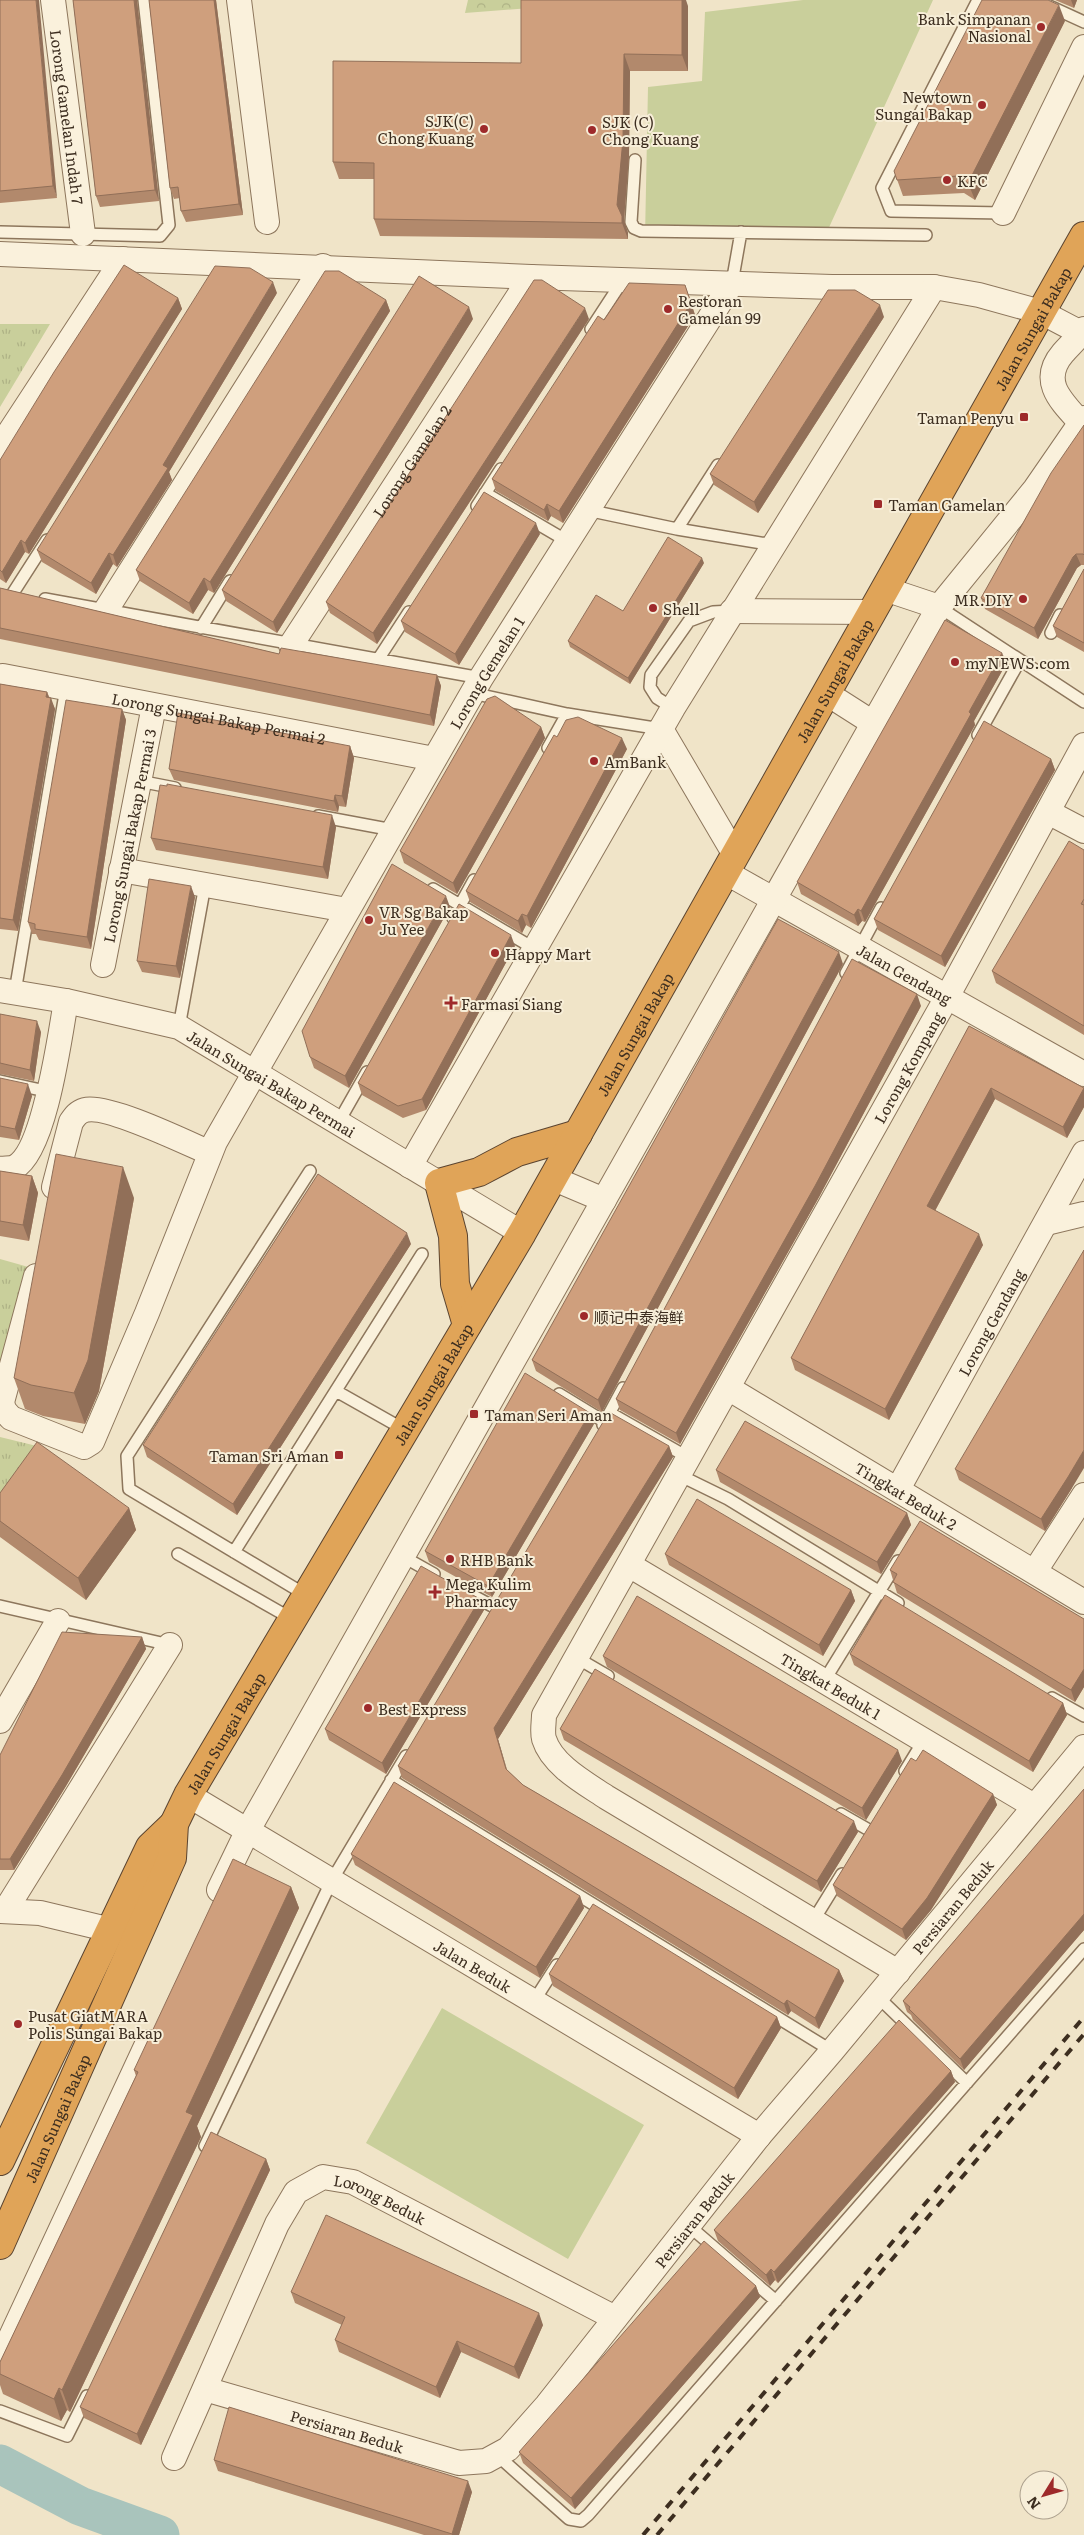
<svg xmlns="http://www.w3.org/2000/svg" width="1084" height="2535" viewBox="0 0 1084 2535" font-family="Literata,'Noto Sans SC',serif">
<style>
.grass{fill:#c9cf9b}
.forest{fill:url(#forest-crowns)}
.park{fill:url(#park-tufts)}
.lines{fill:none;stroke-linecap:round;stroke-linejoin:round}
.river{stroke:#a9c4bc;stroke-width:39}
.lane-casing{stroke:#8d765c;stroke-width:14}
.street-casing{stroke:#8d765c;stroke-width:26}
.highway-casing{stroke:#5b4430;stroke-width:30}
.lane{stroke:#faf1dc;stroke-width:11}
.street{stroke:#faf1dc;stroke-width:24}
.highway{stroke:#e0a458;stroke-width:28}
.rail{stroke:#3d2e20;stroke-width:4;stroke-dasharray:9 9;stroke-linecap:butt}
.wall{fill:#b2896c}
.shaded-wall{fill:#916f58}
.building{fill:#cf9f7d;stroke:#916f58}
.poi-dot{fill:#9e2a2b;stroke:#f7eed8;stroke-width:2}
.labels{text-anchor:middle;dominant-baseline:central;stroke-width:4;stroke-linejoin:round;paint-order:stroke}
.poi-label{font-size:15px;fill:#3d2e20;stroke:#f7eed8;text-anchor:start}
.street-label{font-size:15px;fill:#3d2e20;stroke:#f7eed8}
</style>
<defs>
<pattern id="forest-crowns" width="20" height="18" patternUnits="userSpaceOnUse" patternTransform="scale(1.25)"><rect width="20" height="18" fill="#c9cf9b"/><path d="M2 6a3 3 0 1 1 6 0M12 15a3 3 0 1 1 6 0" fill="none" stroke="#aeb285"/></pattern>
<pattern id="park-tufts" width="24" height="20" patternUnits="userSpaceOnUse" patternTransform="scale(1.25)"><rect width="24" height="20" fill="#c9cf9b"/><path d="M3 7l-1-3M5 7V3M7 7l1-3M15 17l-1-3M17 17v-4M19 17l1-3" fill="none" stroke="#aeb285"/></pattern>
</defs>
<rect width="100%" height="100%" fill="#f0e4c8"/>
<path class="grass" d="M803,0H933L826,234L645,237L648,87L702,81L705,12Z
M442,2008L644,2125L568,2259L366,2143Z"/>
<path class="forest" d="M468,0H631L465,13Z"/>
<path class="park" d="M0,324H50L0,407Z
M0,1259L32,1268L0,1380Z
M0,1437L45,1448L0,1509Z"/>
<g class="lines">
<path class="river" d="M0,2464L80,2506L160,2535"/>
<g class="lane-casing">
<path id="lane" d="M978,0L882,188L891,211L1003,213
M1036,0L1084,22
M635,160L631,222L634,228L641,231L926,235
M0,232L160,236L169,225L144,0
M732,283L741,232
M591,329L623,280
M485,493L567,541
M477,506L501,469
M587,510L677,529L773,545
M677,529L718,465
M13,593L47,540
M45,599L481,678
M939,607L1084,702
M201,628L230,581
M1051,633L1060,615
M377,661L409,612
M472,693L567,714L661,729
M673,708L657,698L650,687L651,675L689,621L713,612L732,611
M978,735L1020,660
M548,748L567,714
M139,781L175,788
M318,816L393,830
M433,889L535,949
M453,918L474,880
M846,973L881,908
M15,992L66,688
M179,1027L205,885
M0,1081L50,1092
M338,1123L367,1072
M336,1391L405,1430
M559,1394L605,1422
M610,1413L689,1458
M603,1425L623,1388
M679,1475L728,1499L898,1603
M234,1552L422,1254
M178,1554L292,1619
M402,1556L434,1574
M468,1593L494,1607
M306,1595L129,1489L127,1456L310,1171
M0,1606L170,1645
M577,1658L608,1676
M824,1681L898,1561
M1052,1698L1084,1716
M905,1771L924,1740
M391,1780L832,2051
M841,1814L869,1830
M813,1921L842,1874
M878,1997L967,2083
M534,2001L557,1965
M205,2146L332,1880L406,1756
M688,2225L776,2301
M0,2411L67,2436L87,2396
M497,2455L569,2519L581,2521L588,2515L1084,1949"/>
</g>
<g class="street-casing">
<g id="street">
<path id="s1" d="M53,0L83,234"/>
<path d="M239,0L267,222"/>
<path d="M1003,213L1084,47"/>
<path d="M0,254L531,277L832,287H934L979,295L1041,312L1081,333"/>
<path d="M1081,423C1061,401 1039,381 1063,353C1070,345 1078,338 1084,329"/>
<path d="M0,447L123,259"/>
<path d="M885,589L939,607"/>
<path d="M106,610L323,266"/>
<path d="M732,611L872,612"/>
<path id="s2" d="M291,645L531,277"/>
<path id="s3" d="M0,679L3,676L434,759"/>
<path d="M826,693L873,723"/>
<path d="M661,729L735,855"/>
<path d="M1048,812L1084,831"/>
<path d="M121,870L347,910"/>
<path id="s4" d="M725,872L1084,1074"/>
<path id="s5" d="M103,965L154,706"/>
<path id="s6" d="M0,990L66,1001L179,1027L522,1233"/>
<path d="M410,1166L673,708L934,287"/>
<path d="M0,1169C4,1168 11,1169 15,1167C45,1151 60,1035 66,1001"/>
<path d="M552,1178L604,1200"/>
<path d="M54,1187L71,1122C75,1116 78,1112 85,1110C107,1104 187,1143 210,1153"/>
<path d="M1046,1223L1084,1214"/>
<path id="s7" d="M36,1276L2,1402L4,1410L11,1418L84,1447L92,1442L147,1313L215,1142L481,678L732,283"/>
<path id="s8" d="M728,1388L1084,1602"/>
<path id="s9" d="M898,1489L1084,1153"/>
<path id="s10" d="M629,1565L1034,1806"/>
<path d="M1035,1571L1084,1495"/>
<path d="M0,1721L58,1621"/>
<path id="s11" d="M188,1795L759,2136"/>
<path d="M219,1890L248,1830L939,607L1035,489L1084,418"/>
<path d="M0,1911L40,1913L111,1930"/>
<path d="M5,1911L170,1645"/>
<path id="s12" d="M898,1972L606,1797C585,1783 552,1765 544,1739C542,1732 544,1722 544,1715L947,997L1084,745"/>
<path d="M0,2360L148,2042"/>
<path id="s13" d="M205,2389L459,2463L486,2461L508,2449L547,2405L759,2136L832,2051L1084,1747"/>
<path id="s14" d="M174,2458L277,2224L296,2192L323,2177L353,2182L615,2318"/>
</g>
</g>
<g class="highway-casing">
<g id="highway">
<path d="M467,1325L455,1284L453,1236L439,1183L479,1172L517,1152L578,1134"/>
<path d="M0,2161L150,1847L174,1824"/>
<path id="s15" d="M0,2245L172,1858L174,1824L188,1795L522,1233L1084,236"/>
</g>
</g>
<use href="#lane" class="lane"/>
<use href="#street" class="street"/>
<use href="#highway" class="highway"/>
<path class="rail" d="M643,2535L1084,2017
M657,2535L1084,2034"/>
</g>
<path class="wall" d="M0,0L57,198L0,203Z
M73,0H137L159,201L100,207L96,196Z
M149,0H216L243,215L186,222L181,211L180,198L174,199L170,188Z
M1055,0H1077L1074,8Z
M688,6V71H630L629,156L624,220L628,233V239L380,236L374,219V179H339L333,162L521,63Z
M1065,21L975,200L964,193L903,196L894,171Z
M277,293L169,472L172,480L117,567L113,564L96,594L42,562L37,550Z
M689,296L695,315L563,523L551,516L548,521L496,491L492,479L604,320Z
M178,298L182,309L29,554L25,552L6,583L0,579V460Z
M386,300L390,311L214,593L208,590L193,614L140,581L136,570Z
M884,317L758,513L714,485L710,474Z
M473,319L277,633L226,601L222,590Z
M589,319L377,644L330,613L326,602Z
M1084,425V565H1081L1077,568L1038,639L985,609L981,598Z
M540,534L459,665L405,632L401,621Z
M704,563L630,684L570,647L568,641L623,611Z
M1084,569V652L1057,637L1053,626Z
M0,588L279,654L437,675L441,686L434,726L0,639Z
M1002,653L1006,664L974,721L975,725L865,922L862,921L858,926L801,894L797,882Z
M0,684L47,692L55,709L18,931L0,929Z
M122,709L126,720L91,949L39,940L36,934H32L28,922Z
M541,727L545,738L457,894L404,863L400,851Z
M557,737L627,749L531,928L526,925L522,933L470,902L466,891Z
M350,746L354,758L346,807L339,806L338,812L174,780L169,769Z
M1051,759L1055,770L945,967L878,930L874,919Z
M336,827L328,879L156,850L151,838Z
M1084,850V1035L996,983L992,971Z
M195,897L180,978L142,972L137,961Z
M450,907L349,1088L314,1068L310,1057Z
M515,946L426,1110L403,1118L362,1095L358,1083Z
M843,964L602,1412L536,1371L532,1360Z
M921,1006L819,1197L680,1444L620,1410L616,1399Z
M0,1014L41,1032L34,1081L0,1074Z
M969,1026L1084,1088V1107L1067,1138L995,1099L935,1211L983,1245L889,1420L795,1370L791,1358Z
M0,1078L32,1096L19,1140L0,1137Z
M0,1171L32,1176L38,1193L29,1241L0,1236Z
M134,1198L99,1391L85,1424L43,1416L25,1409L14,1378Z
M411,1244L237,1515L147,1457L143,1445Z
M594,1424L492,1597L429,1562L425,1551Z
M669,1446L673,1457L498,1739L507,1770L523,1785L839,1970L844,1981L819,2029L791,2011L788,2015L402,1778L398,1766Z
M955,1469L1072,1488L1045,1531L959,1480Z
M716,1470L907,1513L911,1525L881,1574L720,1482Z
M0,1493L129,1508L136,1530L86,1600L0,1537Z
M665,1554L851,1590L855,1601L823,1656L669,1565Z
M890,1570L1084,1619V1687L1075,1702L897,1593Z
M480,1599L484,1610L386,1774L329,1740L325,1729Z
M142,1637L146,1649L66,1786L14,1870H0V1755Z
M850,1654L1063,1703L1067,1715L1033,1772L854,1665Z
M603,1656L902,1761L866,1820L607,1667Z
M560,1729L858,1832L821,1892L564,1740Z
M916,1761L993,1794L997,1805L931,1910L906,1940L837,1896L833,1885Z
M1084,1789V1930L964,2070L913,2020L911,2015L907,2012L903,2001Z
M351,1854L580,1896L584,1908L540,1978L355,1865Z
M291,1887L299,1908L197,2126L201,2137L70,2412L67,2410L61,2421L3,2394L0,2385V2362L136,2076L134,2070Z
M549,1974L777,2017L781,2028L738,2099L553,1986Z
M951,2071L955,2082L778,2283L775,2280L770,2286L718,2241L714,2230Z
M266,2159L270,2170L141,2445L84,2418L80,2407Z
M756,2286L760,2297L575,2509L523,2463L519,2452Z
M291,2292L543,2325L519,2379L461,2352L440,2398L339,2352L335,2340L342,2325L295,2303Z
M214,2460L472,2492L459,2535H424L218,2471Z"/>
<path class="shaded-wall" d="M36,0H39L57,198L53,186Z
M134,0H137L159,201L155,190Z
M214,0H216L243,215L239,204Z
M682,0H686L688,6V71L682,55Z
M1071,0H1077L1074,8Z
M1059,5L1065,21L975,200L968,183Z
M624,54L630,71L629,156L624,220L628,233V239L622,223L617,205Z
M273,282L277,293L169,472L172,480L117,567L113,555L163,465Z
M685,285L695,315L563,523L559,511Z
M178,298L182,309L29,554L25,543Z
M386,300L390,311L214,593L210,582Z
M880,305L884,317L758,513L754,502Z
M469,307L473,319L277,633L273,622Z
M585,308L589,319L377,644L373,633Z
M547,504L551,516L548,521L544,510Z
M536,523L540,534L459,665L455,654Z
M21,540L25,552L6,583L2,572Z
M109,553L113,564L96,594L91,583Z
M1076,554L1081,565L1077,568L1038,639L1034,628L1073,557Z
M702,558L704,563L630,684L628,678Z
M204,578L208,590L193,614L189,603Z
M1002,653L1006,664L974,721L975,725L865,922L861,911L969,712Z
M437,675L441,686L434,726L430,715Z
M47,692L50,701L51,698L55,709L18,931L13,920Z
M122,709L126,720L91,949L87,937Z
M541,727L545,738L457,894L453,883Z
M622,738L627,749L531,928L527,916Z
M350,746L354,758L346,807L342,796Z
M1051,759L1055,770L945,967L941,956Z
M335,795L339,806L338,812L334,801Z
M332,815L336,827L328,879L323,867Z
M191,886L195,897L180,978L176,966Z
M446,896L450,907L349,1088L345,1076Z
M858,909L862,921L858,926L854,915Z
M522,914L526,925L522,933L518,921Z
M511,935L515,946L426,1110L422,1099Z
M839,952L843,964L602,1412L598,1400Z
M917,994L921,1006L819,1197L680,1444L676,1433Z
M37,1021L41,1032L34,1081L30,1070Z
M28,1084L32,1096L19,1140L15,1129Z
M991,1088L995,1099L931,1218L927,1206Z
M1084,1088V1107L1067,1138L1063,1127Z
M123,1167L134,1198L99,1391L85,1424L74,1393Z
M32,1176L38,1193L29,1241L23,1225Z
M407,1233L411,1244L237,1515L233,1504Z
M979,1234L983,1245L889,1420L885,1409Z
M590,1413L594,1424L492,1597L488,1586Z
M669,1446L673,1457L498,1739L510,1780L494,1728Z
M1084,1450V1468L1072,1488L1045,1531L1041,1519Z
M129,1508L136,1530L86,1600L78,1578Z
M907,1513L911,1525L881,1574L877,1562Z
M851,1590L855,1601L823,1656L819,1645Z
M480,1599L484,1610L386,1774L382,1763Z
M142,1637L146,1649L66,1786L14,1870L10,1859Z
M1084,1669V1687L1075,1702L1071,1690Z
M1063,1703L1067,1715L1033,1772L1029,1761Z
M898,1750L902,1761L866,1820L862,1808Z
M993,1794L997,1805L931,1910L906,1940L902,1929Z
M854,1821L858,1832L821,1892L817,1881Z
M291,1887L299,1908L197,2126L201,2137L70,2412L62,2390L186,2112Z
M580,1896L584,1908L540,1978L536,1967Z
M1084,1914V1930L964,2070L960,2059Z
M839,1970L844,1981L819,2029L815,2018Z
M787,2000L791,2011L788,2015L784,2004Z
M777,2017L781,2028L738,2099L734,2088Z
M951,2071L955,2082L778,2283L774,2272Z
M266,2159L270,2170L141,2445L137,2434Z
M771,2269L775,2280L770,2286L766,2275Z
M756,2286L760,2297L575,2509L571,2498Z
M539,2313L543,2325L519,2379L514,2367Z
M457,2341L461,2352L440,2398L436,2387Z
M59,2388L67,2410L61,2421L54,2399Z
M468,2481L472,2492L459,2535H452V2534Z"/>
<path class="building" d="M0,0H36L53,186L0,191Z
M73,0H134L155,190L96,196Z
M149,0H214L239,204L181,211L178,187L170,188Z
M521,0H682V55L624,54L623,139L617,205L622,216V223L374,219V163L333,162V61L521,63Z
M982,0H1048L1059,5L968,183L958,176L897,180L894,171Z
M124,265L178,298L25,543L21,540L2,572L0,570V460L54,372Z
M215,266L250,268L273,282L163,465L168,468L113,555L109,553L91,583L37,550Z
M325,271H339L386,300L210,582L204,578L189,603L136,570Z
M419,276L469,307L273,622L222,590Z
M534,280H542L585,308L373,633L326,602Z
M629,283L685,285L691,303L559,511L547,504L544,510L492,479L598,316L604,320Z
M828,290H855L880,305L754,502L710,474Z
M1084,425V555L1083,554H1076L1073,557L1034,628L981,598L1051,473Z
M484,492L536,523L455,654L401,621Z
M668,537L702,558L628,678L568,641L596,595L623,611Z
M1084,569V643L1053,626Z
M0,588L279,654L281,648L437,675L430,715L0,628Z
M945,620L1002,653L969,712L971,714L861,911L858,909L854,915L797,882Z
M0,684L47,692L46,697L51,698L13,920L0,918Z
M495,696L541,727L453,883L400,851L487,699Z
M66,700L122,709L87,937L35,929V924L28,922Z
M178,713L350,746L342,796L335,795L334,801L169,769Z
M578,717L622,738L527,916L522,914L518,921L466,891L554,735L557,737L566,720Z
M984,721L1051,759L941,956L874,919Z
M167,784L332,815L323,867L151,838L160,785L167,786Z
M1069,841L1084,850V899L1081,904L1084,905V1026L992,971Z
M392,864L446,896L345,1076L310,1057L302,1031Z
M149,879L191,886L176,966L137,961Z
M459,904L511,935L422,1099L398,1106L358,1083Z
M778,919L839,952L598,1400L532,1360Z
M852,959L917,994L815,1186L676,1433L616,1399Z
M0,1014L37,1021L30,1070L0,1063Z
M969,1026L1084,1088L1063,1127L991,1088L927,1206L979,1234L885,1409L791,1358Z
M0,1078L28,1084L15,1129L0,1126Z
M56,1154L123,1167L88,1360L74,1393L31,1385L14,1378Z
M0,1171L32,1176L23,1225L0,1221Z
M318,1174L407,1233L233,1504L143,1445Z
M1084,1250V1450L1068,1477L1041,1519L955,1469Z
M525,1373L590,1413L488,1586L425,1551Z
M609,1412L669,1446L494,1728L506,1769L523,1785L839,1970L815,2018L787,2000L784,2004L398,1766Z
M745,1421L907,1513L877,1562L716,1470Z
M37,1442L129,1508L78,1578L0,1521V1493Z
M697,1499L851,1590L819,1645L665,1554Z
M920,1521L1084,1619V1669L1071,1690L893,1582L897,1574L890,1570Z
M421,1566L480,1599L382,1763L325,1729Z
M885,1595L1063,1703L1029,1761L850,1654Z
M637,1596L898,1750L862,1808L603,1656Z
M62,1632L142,1637L62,1775L10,1859H0V1755Z
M595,1669L854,1821L817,1881L560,1729Z
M923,1750L993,1794L927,1898L902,1929L833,1885L911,1758L916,1761Z
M394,1782L580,1896L536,1967L351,1854Z
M1084,1789V1914L960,2059L909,2009L910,2007L903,2001Z
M233,1859L291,1887L186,2112L193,2115L62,2390L59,2388L54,2399L0,2374V2362L138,2072L134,2070Z
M593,1904L777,2017L734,2088L549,1974Z
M899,2020L951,2071L774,2272L771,2269L766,2275L714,2230Z
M211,2132L266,2159L137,2434L80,2407Z
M326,2215L539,2313L514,2367L457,2341L436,2387L335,2340L345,2317L291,2292Z
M704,2241L756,2286L571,2498L519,2452Z
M229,2407L468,2481L452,2534L214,2460Z"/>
<g class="poi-dot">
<circle cx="1041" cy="27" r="5"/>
<circle cx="982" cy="105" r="5"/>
<circle cx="484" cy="129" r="5"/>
<circle cx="592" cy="130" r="5"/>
<circle cx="947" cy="180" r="5"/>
<circle cx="668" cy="309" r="5"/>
<rect x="1019" y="412" width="10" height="10" rx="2.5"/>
<rect x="873" y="499" width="10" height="10" rx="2.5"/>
<circle cx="1023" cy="599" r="5"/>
<circle cx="653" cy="608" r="5"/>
<circle cx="955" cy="662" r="5"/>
<circle cx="594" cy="761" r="5"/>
<circle cx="369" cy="920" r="5"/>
<circle cx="495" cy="953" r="5"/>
<path d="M448.5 995.5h5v5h5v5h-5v5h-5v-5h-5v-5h5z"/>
<circle cx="584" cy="1316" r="5"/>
<rect x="469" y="1409" width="10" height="10" rx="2.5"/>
<rect x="334" y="1450" width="10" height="10" rx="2.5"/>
<circle cx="450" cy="1559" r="5"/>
<path d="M432.5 1584.5h5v5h5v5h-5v5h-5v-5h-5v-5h5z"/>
<circle cx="368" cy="1708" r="5"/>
<circle cx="18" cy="2024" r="5"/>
</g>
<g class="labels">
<g class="poi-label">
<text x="1031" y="18" text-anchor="end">Bank Simpanan<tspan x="1031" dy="17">Nasional</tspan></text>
<text x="972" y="96" text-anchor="end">Newtown<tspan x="972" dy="17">Sungai Bakap</tspan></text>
<text x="474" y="120" text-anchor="end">SJK(C)<tspan x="474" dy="17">Chong Kuang</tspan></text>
<text x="602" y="121">SJK (C)<tspan x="602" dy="17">Chong Kuang</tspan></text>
<text x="957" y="180">KFC</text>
<text x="678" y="300">Restoran<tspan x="678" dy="17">Gamelan 99</tspan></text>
<text x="1014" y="417" text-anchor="end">Taman Penyu</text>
<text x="888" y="504">Taman Gamelan</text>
<text x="1013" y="599" text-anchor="end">MR.DIY</text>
<text x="663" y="608">Shell</text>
<text x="965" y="662">myNEWS.com</text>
<text x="604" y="761">AmBank</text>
<text x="379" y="911">VR Sg Bakap<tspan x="379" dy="17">Ju Yee</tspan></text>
<text x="505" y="953">Happy Mart</text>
<text x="461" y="1003">Farmasi Siang</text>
<text x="594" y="1316">顺记中泰海鲜</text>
<text x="484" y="1414">Taman Seri Aman</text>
<text x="329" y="1455" text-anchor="end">Taman Sri Aman</text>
<text x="460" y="1559">RHB Bank</text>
<text x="445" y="1583">Mega Kulim<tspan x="445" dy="17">Pharmacy</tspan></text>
<text x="378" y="1708">Best Express</text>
<text x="28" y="2015">Pusat GiatMARA<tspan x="28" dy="17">Polis Sungai Bakap</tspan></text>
</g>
<g class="street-label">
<text stroke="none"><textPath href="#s1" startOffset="118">Lorong Gamelan Indah 7</textPath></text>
<text stroke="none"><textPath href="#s15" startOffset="2182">Jalan Sungai Bakap</textPath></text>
<text stroke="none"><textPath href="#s2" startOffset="220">Lorong Gamelan 2</textPath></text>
<text stroke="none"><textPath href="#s7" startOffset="1104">Lorong Gemelan 1</textPath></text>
<text stroke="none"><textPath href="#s15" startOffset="1778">Jalan Sungai Bakap</textPath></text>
<text stroke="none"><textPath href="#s3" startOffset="224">Lorong Sungai Bakap Permai 2</textPath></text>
<text stroke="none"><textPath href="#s5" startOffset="132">Lorong Sungai Bakap Permai 3</textPath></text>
<text stroke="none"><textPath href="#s4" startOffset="206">Jalan Gendang</textPath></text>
<text stroke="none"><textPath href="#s15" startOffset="1372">Jalan Sungai Bakap</textPath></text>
<text stroke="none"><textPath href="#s12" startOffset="1194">Lorong Kompang</textPath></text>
<text stroke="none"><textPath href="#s6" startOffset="291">Jalan Sungai Bakap Permai</textPath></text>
<text stroke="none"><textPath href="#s9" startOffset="191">Lorong Gendang</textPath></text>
<text stroke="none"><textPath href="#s15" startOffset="968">Jalan Sungai Bakap</textPath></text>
<text stroke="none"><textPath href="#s8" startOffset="208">Tingkat Beduk 2</textPath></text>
<text stroke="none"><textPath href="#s10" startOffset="235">Tingkat Beduk 1</textPath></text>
<text stroke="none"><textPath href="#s15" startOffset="562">Jalan Sungai Bakap</textPath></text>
<text stroke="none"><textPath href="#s13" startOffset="1018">Persiaran Beduk</textPath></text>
<text stroke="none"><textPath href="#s11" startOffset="332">Jalan Beduk</textPath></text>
<text stroke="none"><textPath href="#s15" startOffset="139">Jalan Sungai Bakap</textPath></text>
<text stroke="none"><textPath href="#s14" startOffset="385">Lorong Beduk</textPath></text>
<text stroke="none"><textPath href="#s13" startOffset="612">Persiaran Beduk</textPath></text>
<text stroke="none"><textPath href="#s13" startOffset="148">Persiaran Beduk</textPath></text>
</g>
</g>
<g transform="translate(1044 2495) rotate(233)"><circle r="24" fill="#f7eed8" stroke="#ada18e"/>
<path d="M0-4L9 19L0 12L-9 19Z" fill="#9e2a2b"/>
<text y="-8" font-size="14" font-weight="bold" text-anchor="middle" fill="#3d2e20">N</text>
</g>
</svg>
